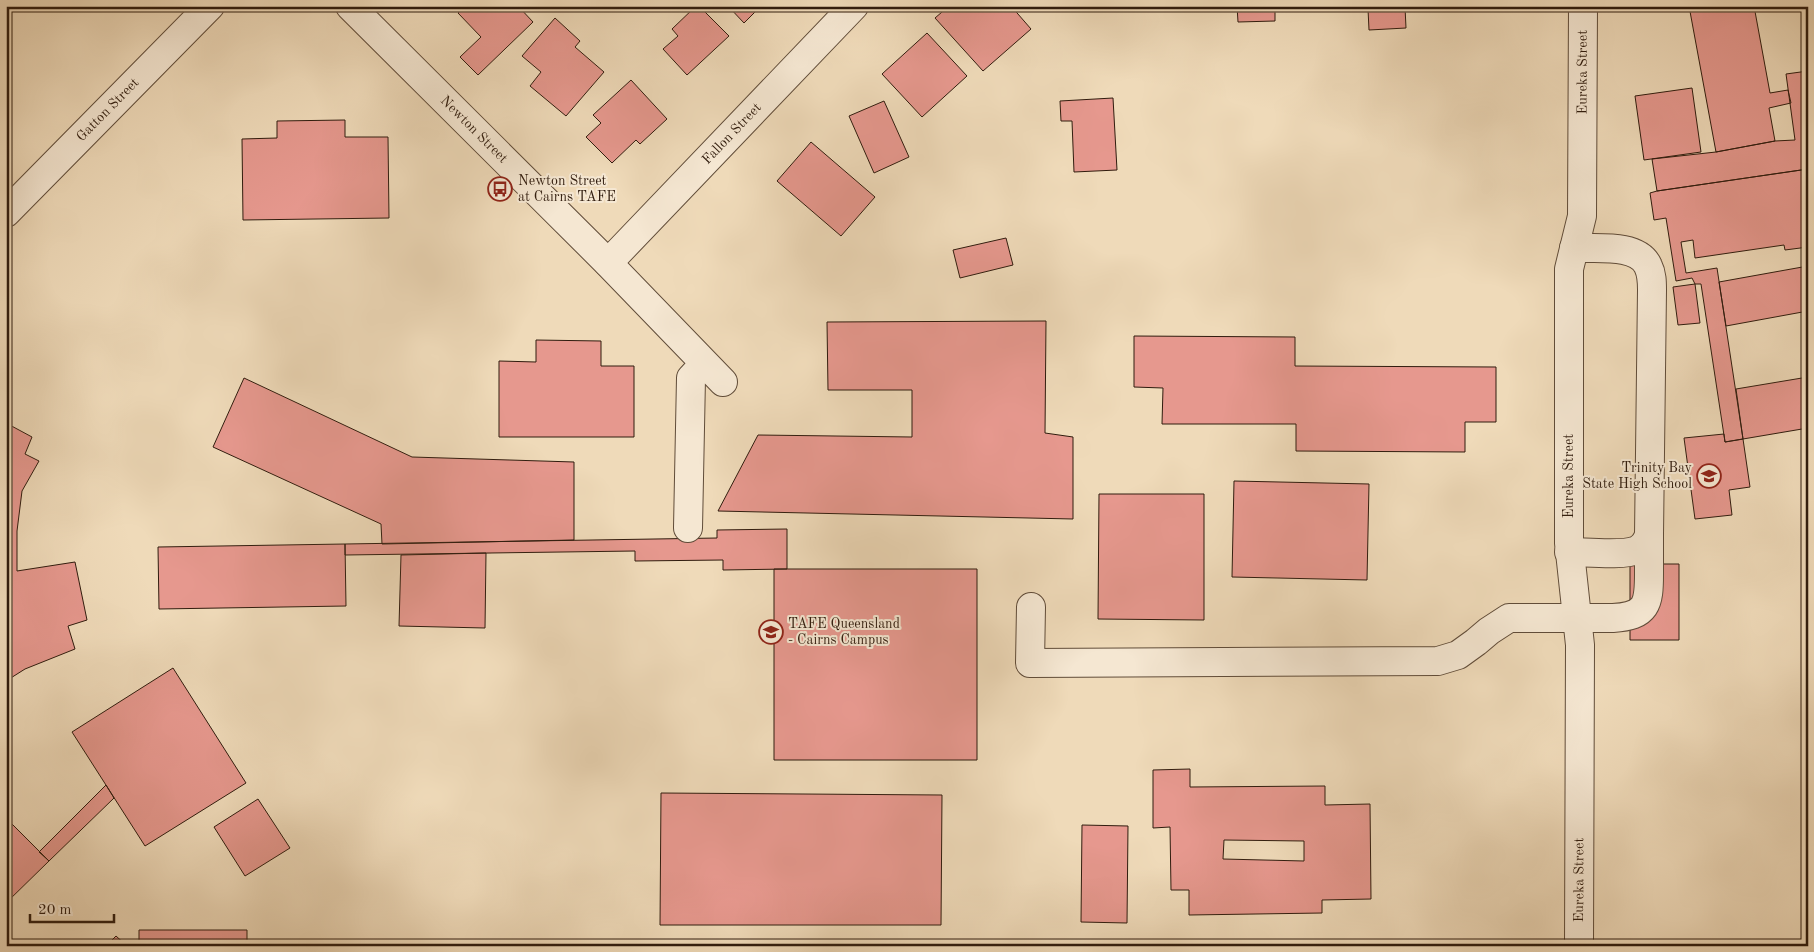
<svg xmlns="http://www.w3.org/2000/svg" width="1814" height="952" viewBox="0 0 1814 952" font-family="'Old Standard TT',serif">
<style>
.building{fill:#e6988e;stroke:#301c0e;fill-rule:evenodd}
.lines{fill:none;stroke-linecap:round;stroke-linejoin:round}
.minor-casing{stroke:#604c39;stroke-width:30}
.minor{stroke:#f5e7d2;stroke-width:28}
.labels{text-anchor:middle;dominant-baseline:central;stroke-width:4;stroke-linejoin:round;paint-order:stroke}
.street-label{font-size:14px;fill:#301c0e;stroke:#f5e7d2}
.poi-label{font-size:14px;fill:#301c0e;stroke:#f5e7d2;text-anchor:start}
</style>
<rect width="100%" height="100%" fill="#efdab9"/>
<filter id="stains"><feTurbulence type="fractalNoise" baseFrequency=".004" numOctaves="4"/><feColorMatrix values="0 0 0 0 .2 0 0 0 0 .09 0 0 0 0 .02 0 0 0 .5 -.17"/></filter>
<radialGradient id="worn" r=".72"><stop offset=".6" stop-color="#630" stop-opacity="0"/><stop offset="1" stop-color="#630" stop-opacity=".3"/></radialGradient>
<path class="building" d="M465,6H518L533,22L478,75L460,57L481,37L458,13Z
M696,6H699L729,36L687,75L663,49L678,36L672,29Z
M728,6H761L744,23Z
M949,6H1011L1031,29L983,71L935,18Z
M1237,6H1275V21L1238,22Z
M1689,6H1754L1770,93L1788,90L1791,103L1769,108L1775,141L1716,152Z
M1405,7L1406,28L1369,30L1368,9Z
M555,18L580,41L575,47L604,72L566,116L530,86L541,72L522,56Z
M927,33L967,76L922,117L882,74Z
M1808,71V169L1657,191L1652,159L1716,152L1775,141L1795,140L1786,74Z
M631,80L667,119L640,144L636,140L612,163L586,137L601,123L593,115Z
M1692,88L1701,152L1644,160L1635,96Z
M1113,98L1117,170L1074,172L1072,121H1061L1060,101Z
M884,101L909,157L874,173L849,116Z
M345,120V137H388L389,218L243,220L242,139L277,138V121Z
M811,142L875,197L841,236L777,181Z
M1808,169V247L1785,250L1784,245L1695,258L1693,240L1681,242L1686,273L1717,268L1743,439L1725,442L1701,284H1695L1692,278L1676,281L1666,218L1654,220L1650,193L1657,191Z
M1006,238L1013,265L960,278L953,250Z
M1808,266V311L1726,326L1719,282Z
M1695,284L1700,323L1678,325L1673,287Z
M1046,321L1045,433L1073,437V519L718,511L758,435L912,437V390H828L827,322Z
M1134,336L1295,337V366L1496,367V422H1465V452L1296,451V424H1162L1163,388L1134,387Z
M536,340L601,341V366H634V437H499V361L536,362Z
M1808,377V428L1743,439L1736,389Z
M244,378L412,457L574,462V540L382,544L381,524L213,447Z
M6,423L32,437L25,454L39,461L22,491L17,531V571L75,562L87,620L68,626L75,649L25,669L6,681Z
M1724,434L1725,442L1743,439L1750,487L1729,490L1732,515L1695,519L1684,438Z
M1234,481L1369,484L1367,580L1232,577Z
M1099,494H1204V620L1098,619Z
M787,529V569L723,570V560L635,561V551L345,555V544L717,538V530Z
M345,544L346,606L159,609L158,547Z
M486,553L485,628L399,626L401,555Z
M1630,564H1679V640H1630Z
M774,569H977V760H774Z
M173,668L246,783L145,846L72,732Z
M1190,769V787L1325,786V805L1370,804L1371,899L1322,900V913L1189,915V890H1171L1170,827L1153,828V770ZM1224,840L1304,841V861L1223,859Z
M106,785L114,798L49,861L39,852Z
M661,793L942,795L941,925H660Z
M258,799L290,848L245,876L214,827Z
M6,818L49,861L6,903Z
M1082,825L1128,826L1127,923L1081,922Z
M139,930H247V946H139Z
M116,936L127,946H106Z"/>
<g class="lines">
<g class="minor-casing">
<g id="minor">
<path id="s1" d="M350,6L608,263L723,382"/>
<path id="s2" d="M6,213L210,6"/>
<path id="s3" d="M608,263L854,6"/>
<path d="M688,528L691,378L704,364"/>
<path d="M1569,552C1585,552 1624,556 1637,550C1643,547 1647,541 1649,535L1652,290C1652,282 1652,274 1648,266C1638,243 1596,249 1574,248"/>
<path d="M1031,607L1030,663L1438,661L1458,655L1476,642L1489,631L1509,618H1613C1647,616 1649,604 1649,574C1649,561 1649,548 1649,535"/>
<path id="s4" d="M1579,946L1580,645L1569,543V269L1582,216L1583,6"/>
</g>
</g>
<use href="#minor" class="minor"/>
</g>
<defs>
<g id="bus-ring" transform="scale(1.25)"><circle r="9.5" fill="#f5e7d2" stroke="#8f2418" stroke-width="1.5"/><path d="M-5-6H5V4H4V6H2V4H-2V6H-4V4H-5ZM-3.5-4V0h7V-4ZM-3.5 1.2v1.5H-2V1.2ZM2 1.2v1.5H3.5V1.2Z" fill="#8f2418"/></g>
<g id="school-ring" transform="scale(1.25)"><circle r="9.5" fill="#f5e7d2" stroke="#8f2418" stroke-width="1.5"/><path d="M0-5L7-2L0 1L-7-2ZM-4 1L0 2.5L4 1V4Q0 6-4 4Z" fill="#8f2418"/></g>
<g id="university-ring" transform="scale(1.25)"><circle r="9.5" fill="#f5e7d2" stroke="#8f2418" stroke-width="1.5"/><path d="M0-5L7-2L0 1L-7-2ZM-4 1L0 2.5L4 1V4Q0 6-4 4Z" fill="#8f2418"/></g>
</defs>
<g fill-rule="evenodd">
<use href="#bus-ring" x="500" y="189"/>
<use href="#school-ring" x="1709" y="476"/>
<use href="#university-ring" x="771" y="632"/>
</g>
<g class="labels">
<g class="street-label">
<text stroke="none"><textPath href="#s4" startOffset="876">Eureka Street</textPath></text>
<text stroke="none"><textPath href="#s2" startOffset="145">Gatton Street</textPath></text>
<text stroke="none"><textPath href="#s1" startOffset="175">Newton Street</textPath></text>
<text stroke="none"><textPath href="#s3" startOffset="179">Fallon Street</textPath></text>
<text transform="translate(1569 476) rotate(-90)">Eureka Street</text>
<text stroke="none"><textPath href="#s4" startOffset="66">Eureka Street</textPath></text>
</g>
<g class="poi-label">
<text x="518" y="181">Newton Street<tspan x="518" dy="16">at Cairns TAFE</tspan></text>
<text x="1692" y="468" text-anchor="end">Trinity Bay<tspan x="1692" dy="16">State High School</tspan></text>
<text x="788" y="624">TAFE Queensland<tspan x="788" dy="16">- Cairns Campus</tspan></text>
</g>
</g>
<rect width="1814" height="952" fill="none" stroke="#efdab9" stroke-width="25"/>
<rect x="8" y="8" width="1799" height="937" fill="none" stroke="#301c0e" stroke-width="2.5"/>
<rect x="12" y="12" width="1789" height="927" fill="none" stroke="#301c0e"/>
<path d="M30 914v8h84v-8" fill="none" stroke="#301c0e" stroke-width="2.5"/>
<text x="38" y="914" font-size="15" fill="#301c0e" stroke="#f5e7d2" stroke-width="4" paint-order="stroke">20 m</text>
<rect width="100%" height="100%" filter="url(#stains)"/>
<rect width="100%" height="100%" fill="url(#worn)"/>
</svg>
